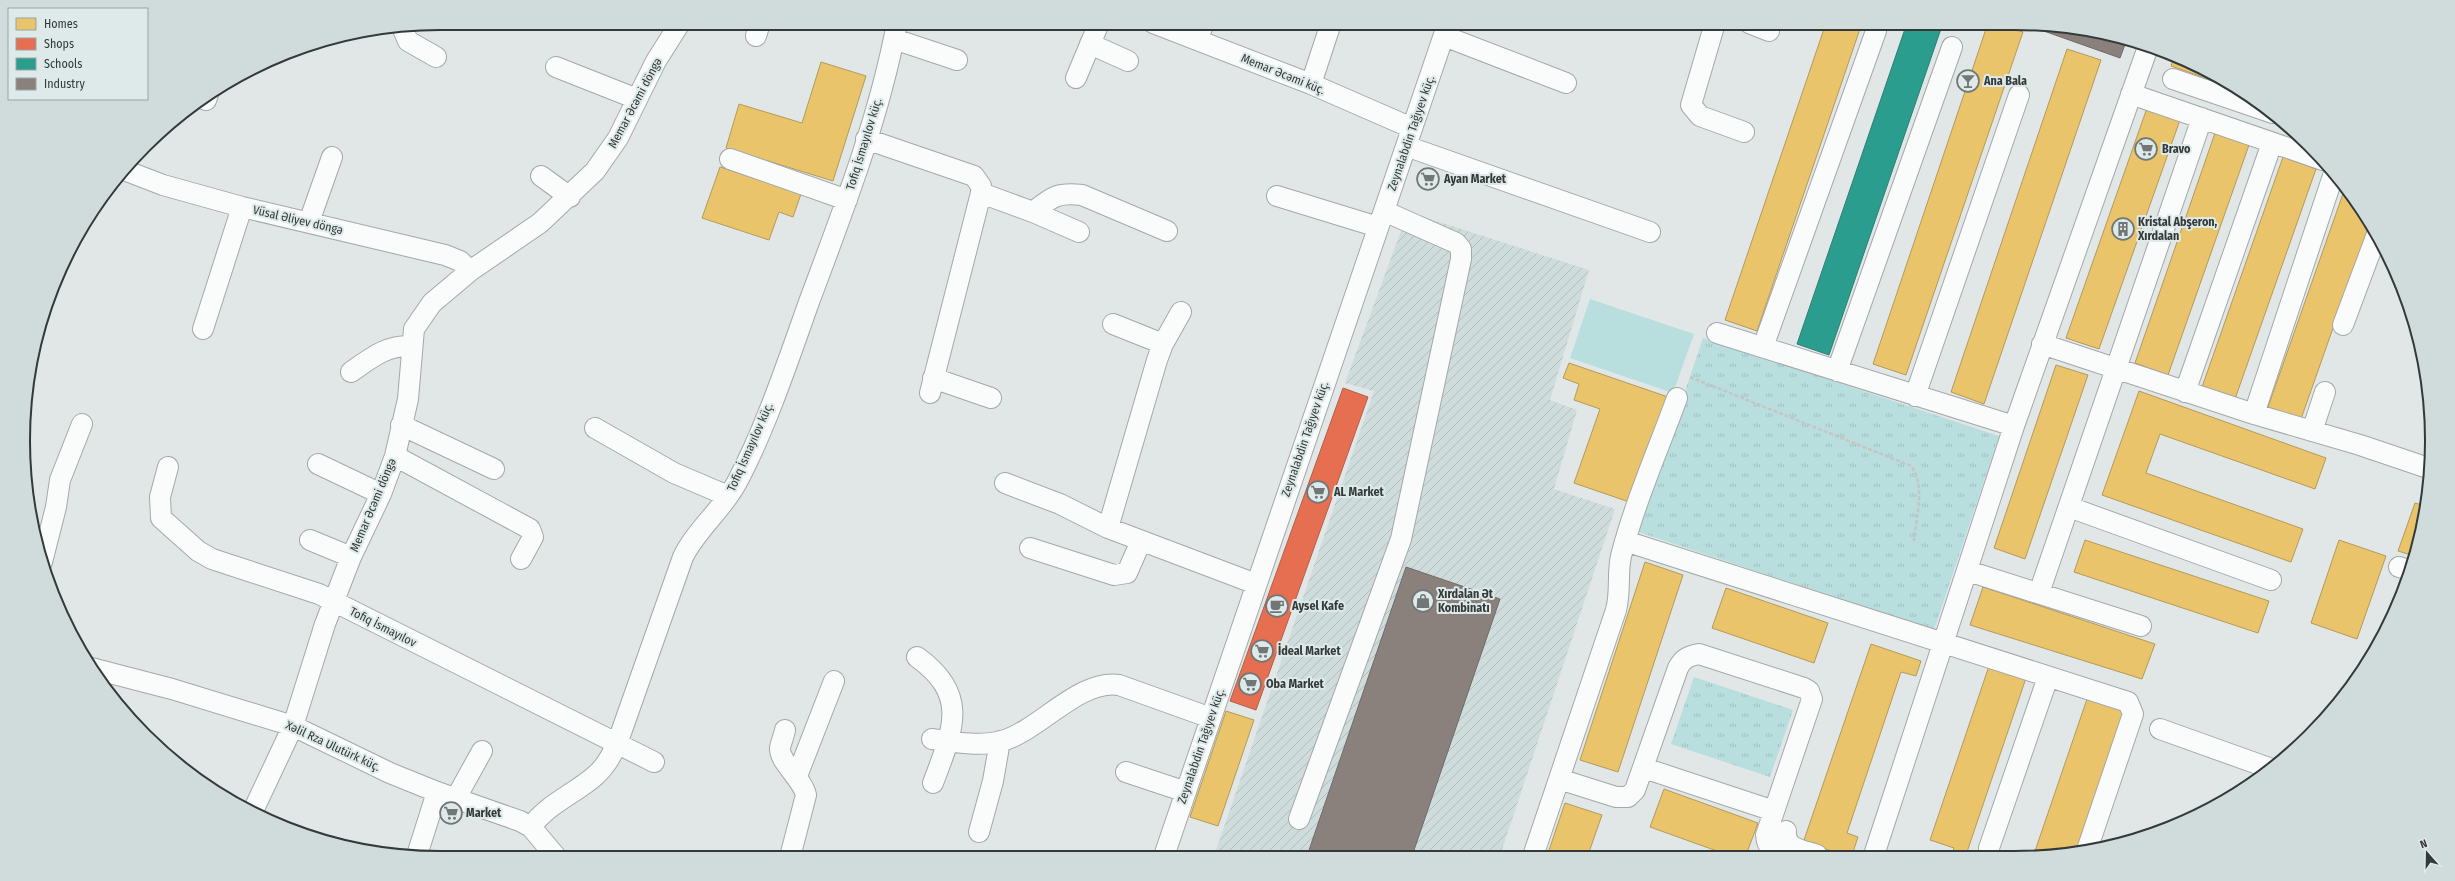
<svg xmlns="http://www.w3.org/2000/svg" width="2455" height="881" viewBox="0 0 2455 881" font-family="'Fira Sans Condensed',sans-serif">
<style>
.industrial{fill:url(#industrial-furrows)}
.park{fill:url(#park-tufts)}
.garden{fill:#b8dfde}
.homes{fill:#e9c46a;stroke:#b39a5b}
.shops{fill:#e76f51;stroke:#b15f4a}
.schools{fill:#2a9d8f;stroke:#2d7f75}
.industry{fill:#8a817c;stroke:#706b68}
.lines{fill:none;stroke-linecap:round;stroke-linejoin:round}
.minor-casing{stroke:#a4a8a8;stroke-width:22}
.path{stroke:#c3c6c5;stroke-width:2.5;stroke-dasharray:4 2;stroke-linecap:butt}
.minor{stroke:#fafbfb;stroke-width:20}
.labels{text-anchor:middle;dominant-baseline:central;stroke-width:4;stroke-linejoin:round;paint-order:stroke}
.street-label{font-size:12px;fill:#343939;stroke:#deeae9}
.poi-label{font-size:12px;font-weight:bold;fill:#343939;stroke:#deeae9;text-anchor:start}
.rim{fill:none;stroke:#343939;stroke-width:2}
</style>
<defs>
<pattern id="industrial-furrows" width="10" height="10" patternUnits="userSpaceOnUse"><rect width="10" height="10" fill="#cedcdb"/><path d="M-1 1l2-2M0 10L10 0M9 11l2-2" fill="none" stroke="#b2bebd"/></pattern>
<pattern id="park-tufts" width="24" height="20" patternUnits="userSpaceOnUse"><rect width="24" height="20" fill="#b8dfde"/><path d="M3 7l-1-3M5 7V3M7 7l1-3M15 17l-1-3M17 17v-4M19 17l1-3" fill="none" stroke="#9fc0bf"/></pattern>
</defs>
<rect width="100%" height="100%" fill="#e1e7e7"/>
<path class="industrial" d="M1408,212L1589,270L1550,400L1577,410L1554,489L1615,509L1500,856H1214L1374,391L1345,383Z"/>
<path class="park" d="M1703,338L1999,436L1934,630L1638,532Z
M1694,677L1793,710L1770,777L1671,744Z"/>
<path class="garden" d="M1590,299L1694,334L1673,393L1570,358Z"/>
<path class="homes" d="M1826,23H1862L1757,331L1725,320Z
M1988,23H1997L2023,32L1906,375L1873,364Z
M2067,49L2101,60L1984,404L1951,392Z
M2174,57L2199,66L2237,89L2171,66Z
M821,62L866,76L833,181L726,148L739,104L802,123Z
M2147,108L2180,120L2099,349L2066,338Z
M2215,133L2249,145L2168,375L2135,363Z
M2283,157L2316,169L2235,399L2202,387Z
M720,167L801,194L793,217L779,212L769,240L702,218Z
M2345,188L2370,223L2301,419L2268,407Z
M1569,363L1671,398L1635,504L1574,483L1600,409L1574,400L1579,384L1563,378Z
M2056,365L2088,375L2025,559L1994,548Z
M2139,391L2326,458L2315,489L2160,434L2146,473L2303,529L2291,562L2102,495Z
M2415,503L2425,506L2415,556L2398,551Z
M2085,540L2269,601L2258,633L2074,572Z
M2339,540L2386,556L2357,639L2311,623Z
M1645,562L1683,575L1618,772L1580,760Z
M1983,587L2155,644L2142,679L1970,625Z
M1726,588L1828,623L1814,663L1712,628Z
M1871,644L1921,661L1916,676L1901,672L1847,833L1858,837L1852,855H1847L1803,843Z
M1989,666L2026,678L1967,852L1975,855H1952L1954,848L1930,840Z
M2087,699L2126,712L2078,852L2034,854Z
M1226,711L1254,720L1218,826L1190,817Z
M1664,789L1758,823L1746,855H1728L1650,827Z
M1565,803L1602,815L1588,855L1547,856Z"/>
<path class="shops" d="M1343,388L1368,397L1256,710L1230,701Z"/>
<path class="schools" d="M1907,23H1943L1829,355L1797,344Z"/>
<path class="industry" d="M2042,27L2122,37L2127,39L2120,58L2041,30Z
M1406,567L1500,599L1412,856H1307Z"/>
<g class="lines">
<g class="minor-casing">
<path id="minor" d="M1153,23L1311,84L1412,128
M1715,23L1691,105L1700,116L1744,132
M1749,23L1769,31
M402,27L408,41L436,57
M756,36L760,23
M1444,36L1566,83
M894,39L957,60
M1197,40L1204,23
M1090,44L1128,61
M556,67L637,99
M1076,78L1099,23
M2173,79L2273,113
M1311,84L1331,23
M2131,94L2323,160
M206,100L208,94
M866,139L974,176L981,186V193L1033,212L1079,232
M1406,146L1650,232
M730,159L847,200
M124,170L163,185L242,207L445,255L460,261L470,271
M541,176L570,197
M1277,196L1378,227
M1033,212C1052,197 1057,192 1082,195L1167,231
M309,222L332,157
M1113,324L1163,344
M2343,325L2377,234
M203,329L242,207
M1717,333L2014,426
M2042,344L2254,414L2360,445L2431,469
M1763,347L1876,31
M1837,371L1952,47
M351,372C371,358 386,345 411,346
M933,378L991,398
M2185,392L2272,143
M930,393L981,193
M1915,396L2019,95
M2254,414L2334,173
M401,425L494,469
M595,428L674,473L728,496
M2312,431L2325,392
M395,456L530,529L533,537L521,559
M318,464L381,494
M168,467L160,497L161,518L198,551L212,559L319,594L654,762
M1005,483L1060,504L1108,528L1256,584
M2069,507L2271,580
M1108,528L1157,360L1163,344L1181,312
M310,540L351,557
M1625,541L2128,702L2133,714L2087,850
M1030,548L1114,575L1127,573L1141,541
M42,562L56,507L60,480L82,424
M2399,567L2409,570
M1968,571L2141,626
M2039,593L2202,118
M917,657C970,695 953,730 933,783
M91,668L172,689L293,726L390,773L437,792L520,821L531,827L557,858
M2160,729L2269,768
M785,730C784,736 781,742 780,748C779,762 802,778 806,795L790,857
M932,739C953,742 980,747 1002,741C1040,730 1079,679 1119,685L1211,718
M1644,768L1774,811
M1126,772L1186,792
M797,776L834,681
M1559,779L1616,797H1628L1635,790L1678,668C1683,658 1689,656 1699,654L1804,688L1809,691L1812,699L1766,835C1767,848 1772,851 1784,855
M456,798L482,751
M252,813L293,726L325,624L351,557L381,494L395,456L408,399L414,329L432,303L470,271L540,223L595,171L618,138L656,61L680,23
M1299,819L1401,539L1461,259V249L1456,243L1384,211
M531,827C548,803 575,794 596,775C606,766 611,756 617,744L683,557C696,530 721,511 736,484C765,430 788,361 809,302C843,211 879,119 897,23
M1786,831C1784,849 1803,850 1817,855
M979,832L993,781L1000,741
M1989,848L2048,677
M417,855L437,792
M1874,855L2014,426L2148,47
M1164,856L1448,23
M1533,856L1616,610C1621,592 1617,574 1621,556C1635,502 1658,450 1677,398"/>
</g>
<path class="path" d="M1690,377L1911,466C1926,485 1916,517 1914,541"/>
<use href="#minor" class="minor"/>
</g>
<defs>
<g id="bar-ring" transform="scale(1.15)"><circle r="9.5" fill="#deeae9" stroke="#717676" stroke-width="1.5"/><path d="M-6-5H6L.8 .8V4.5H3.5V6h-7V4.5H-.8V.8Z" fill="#717676"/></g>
<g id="supermarket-ring" transform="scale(1.15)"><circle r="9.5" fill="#deeae9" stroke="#717676" stroke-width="1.5"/><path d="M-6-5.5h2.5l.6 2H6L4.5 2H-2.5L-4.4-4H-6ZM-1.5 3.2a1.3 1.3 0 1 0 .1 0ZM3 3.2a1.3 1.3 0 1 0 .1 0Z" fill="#717676"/></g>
<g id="building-ring" transform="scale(1.15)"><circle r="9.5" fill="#deeae9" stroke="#717676" stroke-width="1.5"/><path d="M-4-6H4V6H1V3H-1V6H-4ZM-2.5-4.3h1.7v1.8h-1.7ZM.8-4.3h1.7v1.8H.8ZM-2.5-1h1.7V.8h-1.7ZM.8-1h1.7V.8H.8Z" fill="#717676"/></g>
<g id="shop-ring" transform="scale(1.15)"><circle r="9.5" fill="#deeae9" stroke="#717676" stroke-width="1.5"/><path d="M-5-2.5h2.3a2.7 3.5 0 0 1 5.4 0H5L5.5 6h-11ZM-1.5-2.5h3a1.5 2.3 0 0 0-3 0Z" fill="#717676"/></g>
<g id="cafe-ring" transform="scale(1.15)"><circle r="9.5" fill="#deeae9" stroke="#717676" stroke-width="1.5"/><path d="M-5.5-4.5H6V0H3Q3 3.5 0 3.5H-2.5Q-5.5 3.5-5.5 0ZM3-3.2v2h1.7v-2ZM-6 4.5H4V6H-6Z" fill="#717676"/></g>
</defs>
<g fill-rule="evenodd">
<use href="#bar-ring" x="1968" y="81"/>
<use href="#supermarket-ring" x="2146" y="149"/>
<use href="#supermarket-ring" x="1428" y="179"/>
<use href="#building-ring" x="2123" y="229"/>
<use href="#supermarket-ring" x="1318" y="492"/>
<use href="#shop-ring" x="1423" y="601"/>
<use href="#cafe-ring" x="1277" y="606"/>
<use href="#supermarket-ring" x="1262" y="651"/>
<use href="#supermarket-ring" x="1250" y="684"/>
<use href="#supermarket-ring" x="451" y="813"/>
</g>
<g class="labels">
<g class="street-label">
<text transform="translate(1283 74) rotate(22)">Memar Əcəmi küç.</text>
<text transform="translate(635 103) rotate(-62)">Memar Əcəmi döngə</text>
<text transform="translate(1411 133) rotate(-71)">Zeynalabdin Tağıyev küç.</text>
<text transform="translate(864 144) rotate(-73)">Tofiq İsmayılov küç.</text>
<text transform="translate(298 220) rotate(13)">Vüsal Əliyev döngə</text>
<text transform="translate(1305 439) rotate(-71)">Zeynalabdin Tağıyev küç.</text>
<text transform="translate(750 447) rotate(-66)">Tofiq İsmayılov küç.</text>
<text transform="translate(373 505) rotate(-67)">Memar Əcəmi döngə</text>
<text transform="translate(383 627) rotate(27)">Tofiq İsmayılov</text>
<text transform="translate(333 746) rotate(25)">Xəlil Rza Ulutürk küç.</text>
<text transform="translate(1201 746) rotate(-71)">Zeynalabdin Tağıyev küç.</text>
</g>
<g class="poi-label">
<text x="1984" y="81">Ana Bala</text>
<text x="2162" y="149">Bravo</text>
<text x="1444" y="179">Ayan Market</text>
<text x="2138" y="222">Kristal Abşeron,<tspan x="2138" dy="14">Xırdalan</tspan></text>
<text x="1334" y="492">AL Market</text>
<text x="1438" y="594">Xırdalan Ət<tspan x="1438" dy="14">Kombinatı</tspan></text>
<text x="1292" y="606">Aysel Kafe</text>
<text x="1278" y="651">İdeal Market</text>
<text x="1266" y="684">Oba Market</text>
<text x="466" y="813">Market</text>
</g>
</g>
<path d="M0 0H2455V881H0ZM440 30H2015A410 410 0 0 1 2425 440V441A410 410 0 0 1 2015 851H440A410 410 0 0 1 30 441V440A410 410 0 0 1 440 30Z" fill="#d0dcdb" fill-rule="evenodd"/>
<path class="rim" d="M440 30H2015A410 410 0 0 1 2425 440V441A410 410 0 0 1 2015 851H440A410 410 0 0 1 30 441V440A410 410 0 0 1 440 30Z"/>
<rect x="8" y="8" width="140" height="92" fill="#deeae9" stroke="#9aa3a3"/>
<rect x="16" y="18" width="20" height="12" fill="#e9c46a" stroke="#9aa3a3"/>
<text x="44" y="28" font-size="12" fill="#343939">Homes</text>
<rect x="16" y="38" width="20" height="12" fill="#e76f51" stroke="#9aa3a3"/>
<text x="44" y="48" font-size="12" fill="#343939">Shops</text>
<rect x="16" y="58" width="20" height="12" fill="#2a9d8f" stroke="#9aa3a3"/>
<text x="44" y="68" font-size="12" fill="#343939">Schools</text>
<rect x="16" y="78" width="20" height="12" fill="#8a817c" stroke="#9aa3a3"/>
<text x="44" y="88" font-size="12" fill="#343939">Industry</text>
<g transform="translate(2427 853) rotate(340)" stroke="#deeae9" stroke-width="3" paint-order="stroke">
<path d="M0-3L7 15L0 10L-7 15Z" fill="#343939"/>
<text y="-6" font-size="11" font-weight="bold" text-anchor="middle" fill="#343939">N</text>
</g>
</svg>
